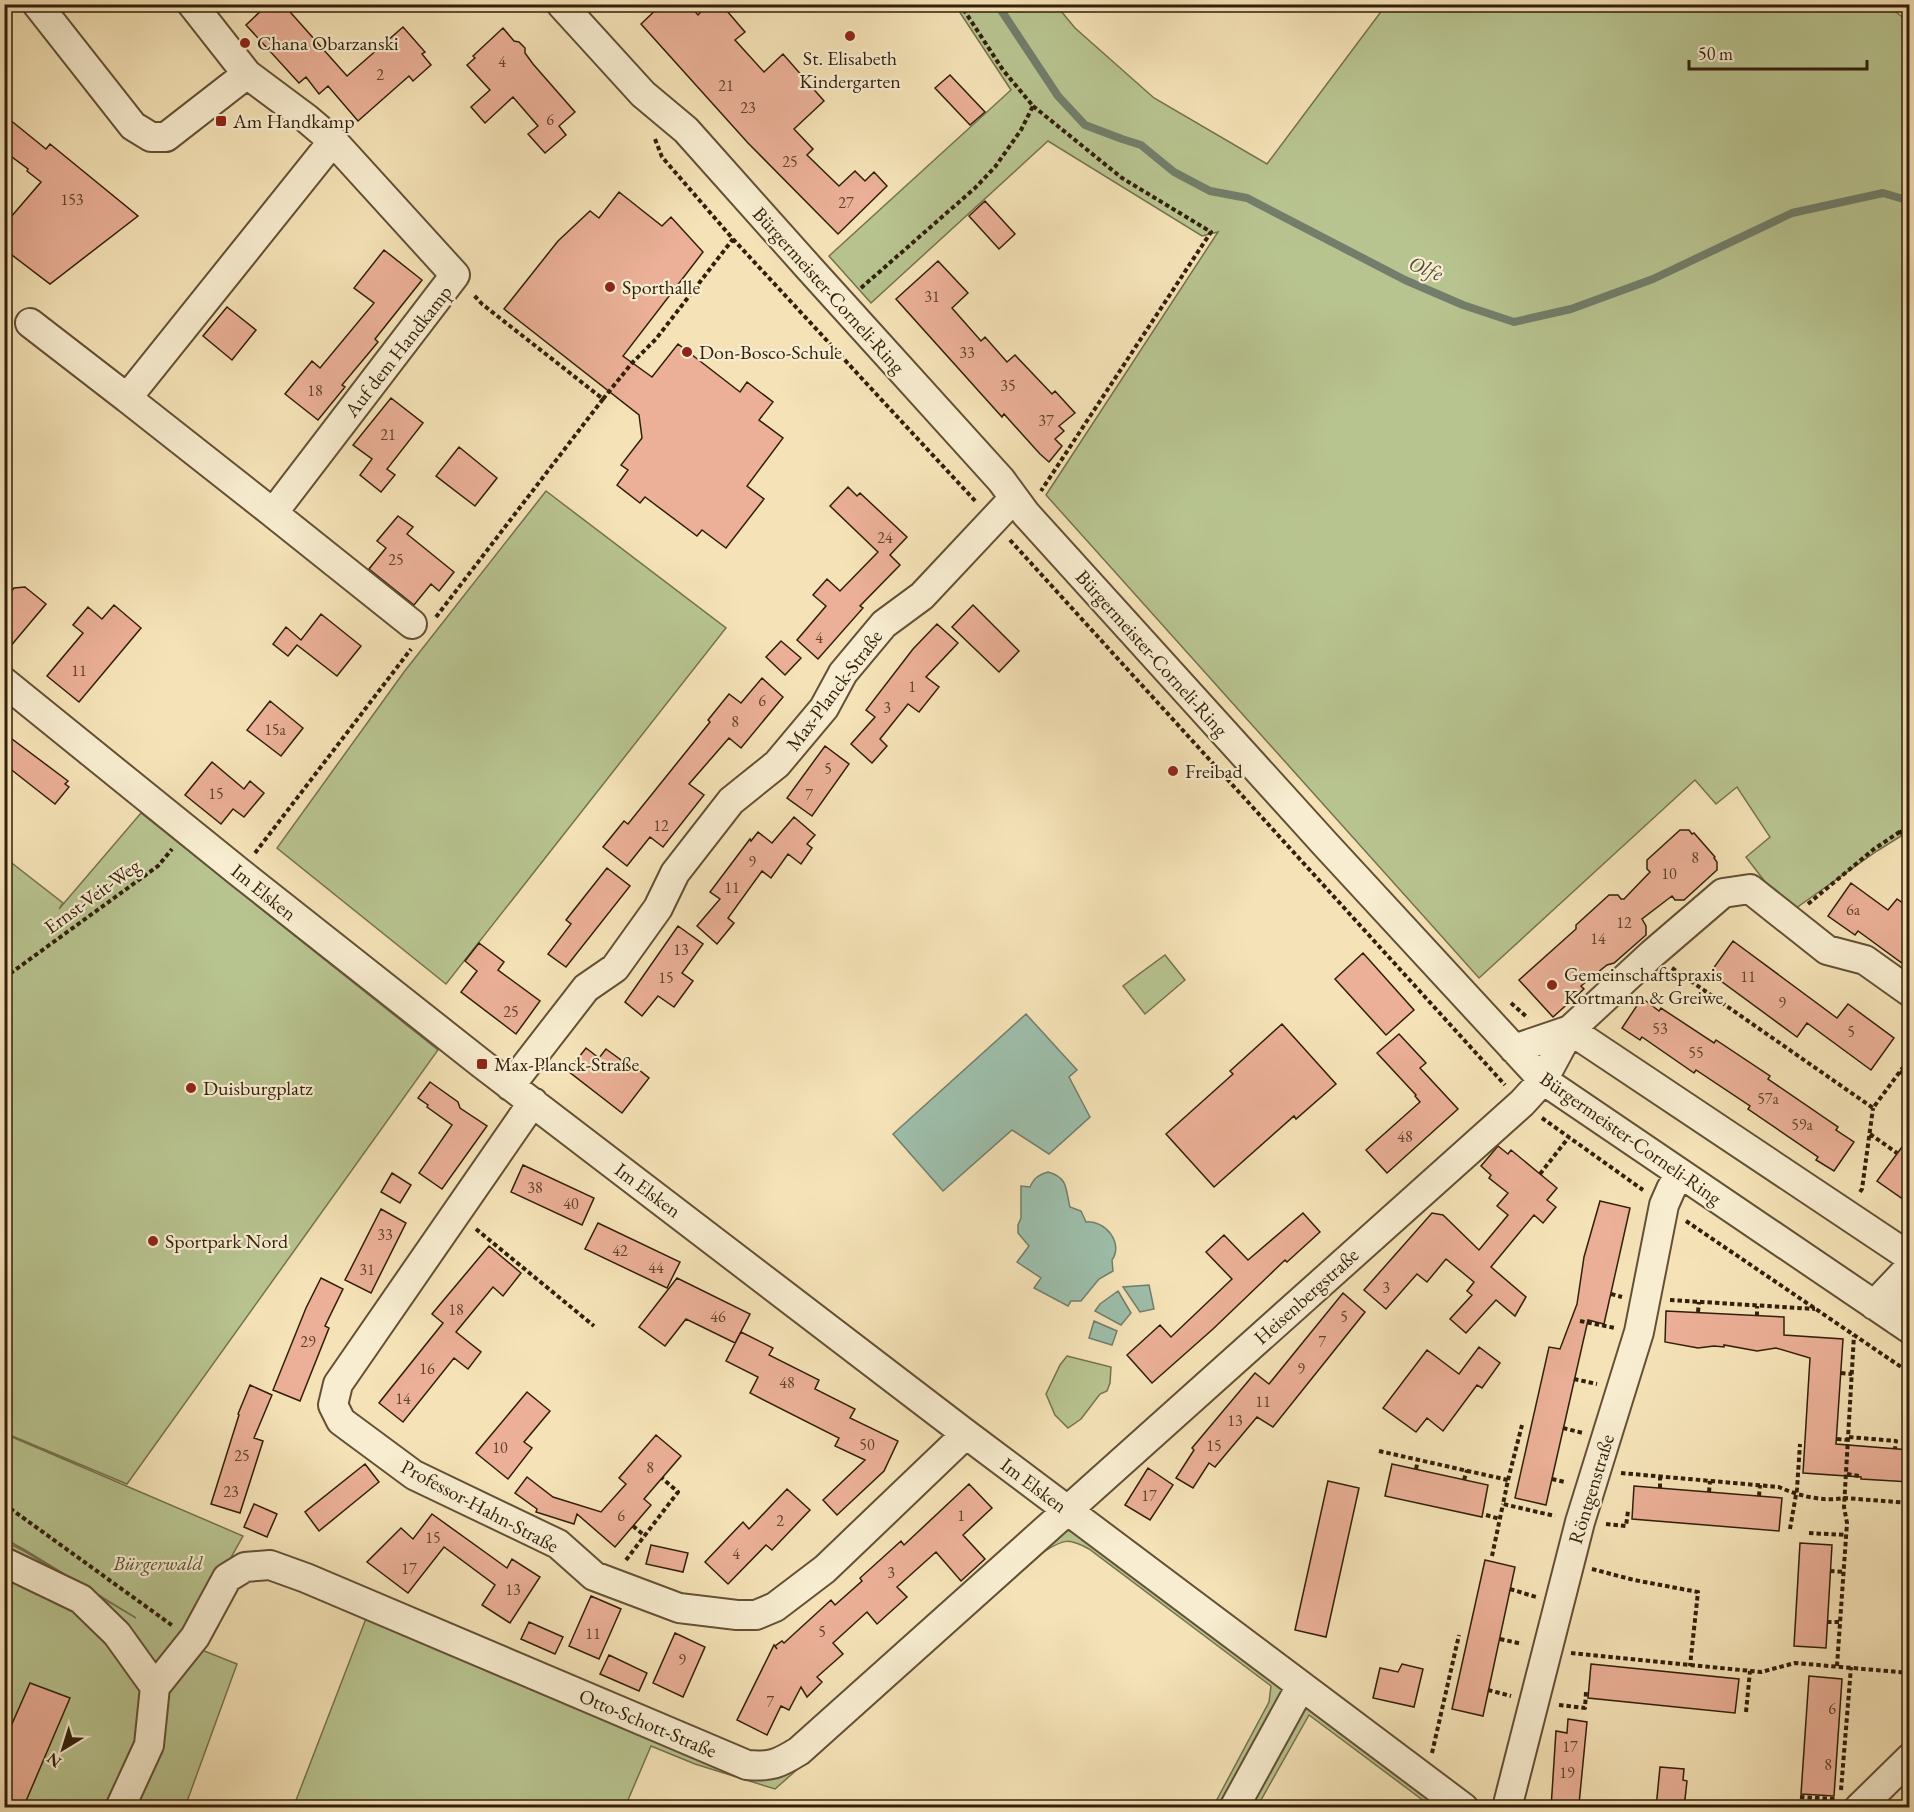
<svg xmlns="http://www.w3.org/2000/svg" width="1914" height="1812" viewBox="0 0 1914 1812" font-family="'EB Garamond',serif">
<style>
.green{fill:#b8c490;stroke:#75724d;stroke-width:1.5}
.water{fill:#9dbeab;stroke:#727e6b;stroke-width:1.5}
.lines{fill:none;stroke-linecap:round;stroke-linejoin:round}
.stream{stroke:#727e6b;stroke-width:8}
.building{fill:#ebb097;stroke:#321f0a;stroke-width:1.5}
.minor-casing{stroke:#635035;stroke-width:32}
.path{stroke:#321f0a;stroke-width:4;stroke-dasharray:4.5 3;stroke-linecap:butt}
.minor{stroke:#f8edd0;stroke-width:28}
.poi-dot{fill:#8f2418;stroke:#f8edd0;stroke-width:2}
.labels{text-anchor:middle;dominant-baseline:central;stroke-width:4.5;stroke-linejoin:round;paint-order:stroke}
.number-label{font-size:16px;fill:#60432d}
.poi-label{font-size:20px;fill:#321f0a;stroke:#f8edd0;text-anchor:start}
.street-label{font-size:20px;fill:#321f0a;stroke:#f8edd0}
.park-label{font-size:20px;font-style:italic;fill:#5a5132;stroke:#f8edd0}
.water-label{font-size:21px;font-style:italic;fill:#524f3a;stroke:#f8edd0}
</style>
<rect width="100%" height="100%" fill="#f5e3b7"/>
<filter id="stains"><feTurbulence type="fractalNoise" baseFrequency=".00333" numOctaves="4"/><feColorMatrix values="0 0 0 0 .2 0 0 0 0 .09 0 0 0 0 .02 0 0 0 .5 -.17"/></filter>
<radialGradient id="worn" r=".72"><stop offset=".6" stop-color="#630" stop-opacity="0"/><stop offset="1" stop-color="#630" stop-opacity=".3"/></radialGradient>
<path class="green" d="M955,5H1056L1075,28L1154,98L1267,164L1386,5H1887L1910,23L1909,831L1877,851L1789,913L1746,857L1770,837L1737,787L1716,804L1695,780L1479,978L1046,495L1218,232L1202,236L1048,141L871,303L829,256L1011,90Z
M546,491L726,628L446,984L277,848L404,672Z
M141,813L438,1050L127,1484L5,1433L4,857L63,903L59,909Z
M1165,955L1185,980L1145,1014L1123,986Z
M1067,1356L1111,1367L1110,1383L1107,1391L1100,1394L1081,1419L1068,1428L1055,1415L1046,1394L1060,1365Z
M5,1434L243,1536L198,1616L181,1641L174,1639L237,1664L185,1807H5L4,1541L24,1551L136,1618L25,1550L5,1539Z
M1067,1530L1082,1536L1283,1687V1708L1227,1807H1213L1269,1702L1271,1686L1089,1549C1069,1538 1064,1539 1045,1551L775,1789L695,1764L651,1746L625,1807L293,1808L367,1616L753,1775L1058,1532Z
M1308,1706L1443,1807H1432L1309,1715L1257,1807L1241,1808L1291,1714Z"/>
<path class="water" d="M1026,1014L1077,1070L1069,1077L1090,1117L1049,1154L1012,1130L943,1191L893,1134Z
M1048,1172C1069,1178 1065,1189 1070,1207L1081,1211L1086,1222C1105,1220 1124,1243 1112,1260L1113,1271L1099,1279L1081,1301H1071L1068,1306L1034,1288L1041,1278L1017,1262L1029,1246L1018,1233V1225L1021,1218V1186L1030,1187C1034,1178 1038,1175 1048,1172Z
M1149,1285L1154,1309L1140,1312L1123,1287Z
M1118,1291L1131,1313L1121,1325L1095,1311L1100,1304Z
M1094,1321L1117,1331L1112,1345L1089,1338Z"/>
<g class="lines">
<path class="stream" d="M997,4L1058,96L1085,125L1122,139L1141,145L1174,172L1210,191L1247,198L1405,280L1463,305L1514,322L1571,309L1653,279L1792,213L1883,193L1910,201"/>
</g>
<path class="building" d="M268,4H283L347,76L403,27L425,52L422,54L431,65L413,81L409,76L358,121L328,86L319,94L306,77L299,83L246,25Z
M662,4H688L698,15L709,4H721L745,32L735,40L764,72L783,54L824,101L794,129L813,149L807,155L839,186L855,171L865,181L874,172L887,186L838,234L748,143L641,24Z
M503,28L514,41L519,42L525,48V53L533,64L575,112L559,126L566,135L545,153L528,134L538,126L513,97L485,123L471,107L490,90L467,65L475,58L473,56Z
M950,75L985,112L970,125L935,88Z
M4,115L46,149L50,144L138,216L50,284L4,249V225L41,182L27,171L28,169L4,151Z
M619,192L662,226L671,217L703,252L623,356L652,377L678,344L740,392L747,382L773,402L759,420L783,438L747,486L764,499L726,548L702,530L697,536L645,497L640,503L617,485L628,470L621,465L642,438L639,415L504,309L558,241L590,211L599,218Z
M985,201L1015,234L999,249L969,216Z
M384,250L422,280L375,339L378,342L342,385L345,387L318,420L285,394L312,361L320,368L374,303L354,288Z
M938,261L968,293L952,308L981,341L985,337L1007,362L1015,355L1052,394L1055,391L1075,413L1059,426L1064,431L1055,439L1062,446L1049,462L1040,454L1004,414L1002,417L896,299Z
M227,307L256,330L232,360L203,336Z
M391,398L423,423L387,469L395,475L381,492L360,475L372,459L353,445Z
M459,447L497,478L475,506L436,476Z
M848,487L857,496L860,493L907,537L890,555L900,565L860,606L863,608L818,659L797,640L826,606L813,595L827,579L840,591L878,552L830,506Z
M398,516L413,527L407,534L454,572L439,591L431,584L414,605L369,569L386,548L377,541Z
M25,587L46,604L4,654V600L14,588Z
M114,605L141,628L79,702L47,676L83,633L73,625L88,607L102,619Z
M973,605L1019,651L999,672L952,627Z
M321,614L361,646L337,676L297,645L288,656L273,644L286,627L301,640Z
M937,624L958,643L926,677L939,687L919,712L908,704L880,739L887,746L872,763L851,744L875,717L866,710L913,649Z
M781,641L801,658L785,675L766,657Z
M762,678L783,697L741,748L729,738L689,784L704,795L663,847L650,837L627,866L603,847L624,821L628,824L710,722L708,720L729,694L741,703Z
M270,701L303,728L281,756L247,730Z
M4,733L68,781L65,784L69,787L55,804L4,764Z
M825,746L849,764L812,816L787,798Z
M212,762L244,789L250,781L264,793L244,817L233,809L221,824L185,795Z
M794,817L815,835L807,844L812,848L801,864L788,854L771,878L762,871L728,918L734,923L717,944L697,926L720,899L710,892L750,839L751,841L758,832L772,843Z
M1680,830H1689L1692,834L1694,833L1715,857L1714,858L1717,862V870L1684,900H1675L1672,896L1642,919L1646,926V935L1614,963L1607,965L1581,986L1584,989L1553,1017L1519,980L1576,929V925L1609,895H1618L1621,899H1624L1650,872L1647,869V860Z
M607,868L630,886L566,967L548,954L571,924L566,920Z
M1851,883L1888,910L1897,899L1910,908V969L1858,931L1855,935L1828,916Z
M678,926L703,944L682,973L693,981L674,1007L658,996L642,1016L625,1002Z
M1733,941L1837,1018L1848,1004L1894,1038L1871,1070L1807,1023L1797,1037L1710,973Z
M479,943L504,962L498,970L540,1001L516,1034L461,992L477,971L465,961Z
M1363,953L1414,1010L1386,1035L1335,979Z
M1642,998L1659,1011L1661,1008L1714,1043L1716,1040L1770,1076L1768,1079L1838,1127L1836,1130L1854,1142L1834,1171L1816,1160L1818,1157L1748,1109L1750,1106L1696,1070L1694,1073L1642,1037L1640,1040L1622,1028Z
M1282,1024L1336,1084L1296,1119L1294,1116L1214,1187L1166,1134L1233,1074L1230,1071Z
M1399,1034L1426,1063L1420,1068L1458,1109L1387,1173L1366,1150L1420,1102L1415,1096L1416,1095L1377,1053Z
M586,1048L599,1058L606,1049L632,1068L634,1066L649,1078L622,1113L568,1071Z
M430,1082L458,1102L460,1108L487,1126L442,1189L419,1173L452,1125L427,1107L428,1105L418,1098Z
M1910,1136V1204L1877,1181Z
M1498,1146L1508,1154L1511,1150L1557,1188L1547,1200L1556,1207L1543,1223L1534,1215L1491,1267L1526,1297L1515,1316L1496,1300L1466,1333L1450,1319L1472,1295L1467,1291L1474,1282L1446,1259L1427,1282L1417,1274L1386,1309L1364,1290L1432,1213L1443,1215L1479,1250L1508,1215L1497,1206L1508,1193L1489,1178L1491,1175L1481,1166Z
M523,1165L594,1198L582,1225L511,1192Z
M392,1173L411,1185L400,1203L381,1192Z
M1600,1201L1630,1208L1604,1324L1588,1320L1546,1505L1515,1498L1549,1347L1560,1349L1577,1304L1584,1257Z
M381,1209L406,1223L371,1293L345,1280Z
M1303,1213L1320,1232L1287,1262L1285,1260L1213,1329L1152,1383L1127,1355L1160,1325L1171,1337L1232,1279L1206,1252L1224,1235L1248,1260Z
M598,1223L680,1262L667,1288L585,1249Z
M489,1246L521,1273L503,1296L493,1287L456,1332L481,1352L468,1369L454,1358L403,1422L379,1403L443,1323L432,1314Z
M321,1278L343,1289L325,1326L329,1328L300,1401L273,1390L306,1308Z
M677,1278L750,1314L735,1343L686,1319L665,1346L639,1327Z
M1343,1293L1365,1312L1273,1427L1257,1417L1215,1467L1209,1463L1193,1488L1176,1478L1194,1450L1192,1448L1255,1373L1269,1384Z
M1666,1311L1784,1317V1335L1843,1339L1836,1444L1910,1450V1482L1861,1479V1477L1803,1473L1810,1358L1776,1348L1757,1351L1724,1345V1347L1714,1346L1698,1348L1665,1342Z
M741,1332L773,1348L769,1355L819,1380L815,1389L855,1409L850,1418L898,1441L884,1471L837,1515L823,1500L865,1460L835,1446L839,1438L750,1393L758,1377L726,1361Z
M1479,1347L1500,1363L1482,1388L1477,1385L1443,1431L1427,1418L1416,1432L1383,1408L1427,1350L1459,1374Z
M250,1385L272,1395L254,1438L263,1441L240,1513L211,1504L239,1415L238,1414Z
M527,1392L550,1411L524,1442L532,1448L508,1479L476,1453Z
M656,1435L681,1456L644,1499L651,1505L615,1547L577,1514L574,1524L536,1512L537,1509L515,1493L527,1477L553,1497L601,1512L626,1484L619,1478Z
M365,1464L379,1482L319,1531L305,1512Z
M1392,1464L1488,1485L1482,1517L1385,1496Z
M1148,1468L1173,1485L1150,1520L1125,1505Z
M1328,1481L1359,1488L1326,1637L1295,1630Z
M969,1484L992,1508L963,1535L985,1559L961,1581L936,1552L897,1587L907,1597L888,1614L877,1624L867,1612L833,1643L843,1654L817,1677L822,1682L807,1697L801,1687L789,1710L781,1706L767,1735L737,1720L774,1645L777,1649L775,1646L782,1641L784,1643L831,1600L835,1605L862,1581L860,1578L880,1560L901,1541L904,1545Z
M1634,1486L1782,1498L1779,1531L1632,1519Z
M787,1489L810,1510L772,1550L766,1545L728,1584L705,1562L743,1522L749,1529Z
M254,1504L277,1514L267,1537L244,1527Z
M432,1514L507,1568L512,1559L540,1577L510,1623L482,1605L495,1585L444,1547L408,1593L367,1562L401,1528L413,1539Z
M1800,1543L1832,1545L1826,1648L1794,1646Z
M651,1545L688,1553L683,1572L646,1564Z
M1485,1560L1515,1567L1483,1716L1452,1709Z
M591,1596L621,1609L599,1659L569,1646Z
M529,1622L563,1637L555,1654L521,1639Z
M675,1633L705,1647L683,1697L653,1683Z
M609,1655L647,1673L639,1691L600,1674Z
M1402,1664L1423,1669L1414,1707L1373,1698L1380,1668L1398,1672Z
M1591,1664L1739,1679L1735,1713L1588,1698Z
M1809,1676L1842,1679L1834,1796L1801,1794Z
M30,1683L70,1698L23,1808H4V1742Z
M1568,1719L1587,1722L1579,1804H1576L1575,1808H1551L1556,1731L1567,1733Z
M1660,1767L1684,1769L1683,1780L1687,1781L1684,1808H1656Z"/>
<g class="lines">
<g class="minor-casing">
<path id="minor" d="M37,4L133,126L151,137H166L247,74
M192,4L247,74L306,118L333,141L455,275L273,513L412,624
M561,4L643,94L686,130L810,269L1001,480L1026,514L1326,845L1543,1080L1910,1329
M30,323L127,398
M273,513L127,398L333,141
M4,682L239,872L482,1064L966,1434L1464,1808
M1570,1030L1910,1257
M1514,1049L1570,1030
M510,1086L586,988L615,968L658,908L675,873L731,801L777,764L824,708L843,673L884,624L922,596L1014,498
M533,1102L338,1384L333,1405L341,1421L414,1475L558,1544L594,1576L679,1608L737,1615H756L775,1607L825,1569L966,1434
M1874,1305L1910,1267
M1898,1321L1910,1299
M4,1562L81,1599L117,1634L155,1687L149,1745L120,1808
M155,1687L195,1637L227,1578L245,1567L270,1565L306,1578L747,1765C771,1767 778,1764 799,1751L1522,1103L1543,1080L1570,1030L1652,954L1723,893L1750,889L1827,950L1865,960L1910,992
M1234,1808L1301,1686
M1507,1808L1580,1522L1639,1332L1664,1205L1671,1189L1680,1174
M1859,1808L1910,1758"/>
</g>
<path class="path" d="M1033,106L1122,178L1211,232L1041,491
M655,139L662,157L733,239L977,503
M861,288L975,188L995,167L1021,130L1033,106L1003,70L960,4
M603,399L632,363L656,339L733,239
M1010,540L1505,1085
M436,617L603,399L482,304L473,294
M1899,831L1910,839
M255,853L411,649
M1808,904L1874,849L1910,825
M1672,968L1873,1108L1910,1058
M4,978L158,866L172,849
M1511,1003L1528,1018
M1900,1071L1910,1079
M1542,1118L1643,1190
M1870,1134L1897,1153
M1540,1174L1569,1137
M1860,1192L1862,1189L1873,1108
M1686,1221L1910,1373
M476,1229L594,1326
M1611,1294L1622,1297
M1670,1300L1815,1309
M1698,1312L1699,1302
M1757,1316V1306
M1580,1321L1615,1328
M1841,1373L1852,1374
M1574,1379L1597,1384
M1563,1428L1583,1433
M1849,1437L1896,1441L1895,1449
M1837,1439L1849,1440
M1379,1451L1508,1480L1503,1504L1555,1516
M1416,1469L1418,1460
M1621,1473L1779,1487C1798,1496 1824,1502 1844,1498L1910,1503
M1847,1474L1859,1476
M1552,1479L1565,1482
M1464,1480L1467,1470
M1508,1480L1522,1425
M1660,1488V1477
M1709,1492L1710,1481
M1759,1496L1760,1485
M4,1504L173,1626
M1486,1515L1500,1519
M1606,1524L1626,1526L1628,1511
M633,1526L645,1536
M1790,1529L1797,1489L1800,1444
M1809,1533L1846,1535
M1492,1556L1503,1504
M626,1560L678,1492L662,1478
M1592,1569L1634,1580L1698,1592L1690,1666
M1830,1571L1844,1572
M1510,1589L1536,1597
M1827,1622H1840
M1500,1639L1522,1644
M1571,1653L1761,1672L1795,1663L1910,1673
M1837,1666L1847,1523L1844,1507L1854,1335
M1488,1690L1511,1696
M1559,1705L1585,1708L1586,1692
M1746,1712L1750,1671
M1432,1753L1459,1635
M1841,1790L1851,1667
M1800,1797L1836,1799"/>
<use href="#minor" class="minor"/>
</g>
<g class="poi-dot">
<circle cx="850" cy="36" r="6"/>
<circle cx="245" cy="43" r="6"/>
<rect x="215" y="115" width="12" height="12" rx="3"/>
<circle cx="610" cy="287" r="6"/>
<circle cx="687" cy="352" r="6"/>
<circle cx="1173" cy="771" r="6"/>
<circle cx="1552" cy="985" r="6"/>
<rect x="476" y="1058" width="12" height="12" rx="3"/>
<circle cx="191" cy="1088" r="6"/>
<circle cx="153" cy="1241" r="6"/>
</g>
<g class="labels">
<g class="number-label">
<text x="502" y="61">4</text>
<text x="380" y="74">2</text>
<text x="726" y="85">21</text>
<text x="748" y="107">23</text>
<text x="550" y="119">6</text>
<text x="790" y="161">25</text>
<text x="72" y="199">153</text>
<text x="846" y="202">27</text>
<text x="932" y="296">31</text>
<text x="967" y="352">33</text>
<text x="1008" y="385">35</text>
<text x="315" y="390">18</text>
<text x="1046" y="420">37</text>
<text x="388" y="434">21</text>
<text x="885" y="537">24</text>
<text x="396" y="559">25</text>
<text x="819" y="637">4</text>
<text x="79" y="670">11</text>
<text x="912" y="686">1</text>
<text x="762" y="700">6</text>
<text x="887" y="707">3</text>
<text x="735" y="721">8</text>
<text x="275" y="729">15a</text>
<text x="828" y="768">5</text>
<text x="216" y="793">15</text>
<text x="809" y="794">7</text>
<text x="661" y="825">12</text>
<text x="1695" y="857">8</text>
<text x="752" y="861">9</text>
<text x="1669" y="873">10</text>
<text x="732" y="887">11</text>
<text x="1853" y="909">6a</text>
<text x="1624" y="922">12</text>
<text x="1598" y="938">14</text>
<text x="681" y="949">13</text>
<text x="1748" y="976">11</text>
<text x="666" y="977">15</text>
<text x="1782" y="1002">9</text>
<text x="511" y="1011">25</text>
<text x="1660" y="1028">53</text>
<text x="1851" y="1031">5</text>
<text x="1696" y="1052">55</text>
<text x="1768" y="1098">57a</text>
<text x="1802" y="1124">59a</text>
<text x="1405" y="1136">48</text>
<text x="535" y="1187">38</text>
<text x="571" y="1203">40</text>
<text x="385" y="1234">33</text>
<text x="620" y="1250">42</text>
<text x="656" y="1267">44</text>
<text x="367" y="1269">31</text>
<text x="1386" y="1287">3</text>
<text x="456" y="1309">18</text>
<text x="718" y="1316">46</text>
<text x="1344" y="1316">5</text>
<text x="308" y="1341">29</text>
<text x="1322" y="1341">7</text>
<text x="427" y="1368">16</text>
<text x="1301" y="1368">9</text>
<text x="787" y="1382">48</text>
<text x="403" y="1398">14</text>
<text x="1263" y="1401">11</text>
<text x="1235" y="1420">13</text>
<text x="867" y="1444">50</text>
<text x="1214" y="1445">15</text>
<text x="500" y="1447">10</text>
<text x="242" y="1455">25</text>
<text x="650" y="1467">8</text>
<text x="231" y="1491">23</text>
<text x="1149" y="1495">17</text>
<text x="621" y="1515">6</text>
<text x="961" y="1515">1</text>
<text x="780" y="1520">2</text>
<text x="433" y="1537">15</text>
<text x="736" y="1553">4</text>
<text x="409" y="1568">17</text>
<text x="891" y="1572">3</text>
<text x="513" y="1589">13</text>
<text x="822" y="1631">5</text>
<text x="593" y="1633">11</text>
<text x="682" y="1659">9</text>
<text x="770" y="1701">7</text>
<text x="1832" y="1708">6</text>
<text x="1570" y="1746">17</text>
<text x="1828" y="1764">8</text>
<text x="1567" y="1772">19</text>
</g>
<g class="poi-label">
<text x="257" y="43">Chana Obarzanski</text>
<text x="850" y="58" text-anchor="middle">St. Elisabeth<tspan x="850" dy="23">Kindergarten</tspan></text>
<text x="233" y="121">Am Handkamp</text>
<text x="622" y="287">Sporthalle</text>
<text x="699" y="352">Don-Bosco-Schule</text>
<text x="1185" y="771">Freibad</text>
<text x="1564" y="974">Gemeinschaftspraxis<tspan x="1564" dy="23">Kortmann &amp; Greiwe</tspan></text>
<text x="494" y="1064">Max-Planck-Straße</text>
<text x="203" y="1088">Duisburgplatz</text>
<text x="165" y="1241">Sportpark Nord</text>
</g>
<g class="street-label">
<text transform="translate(829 290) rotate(48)">Bürgermeister-Corneli-Ring</text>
<text transform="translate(398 351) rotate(-52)">Auf dem Handkamp</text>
<text transform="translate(1152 653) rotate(48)">Bürgermeister-Corneli-Ring</text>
<text transform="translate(834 690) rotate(-53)">Max-Planck-Straße</text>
<text transform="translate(264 892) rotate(39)">Im Elsken</text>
<text transform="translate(92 896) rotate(-36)">Ernst-Veit-Weg</text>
<text transform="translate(1631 1138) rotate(35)">Bürgermeister-Corneli-Ring</text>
<text transform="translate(648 1190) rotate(37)">Im Elsken</text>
<text transform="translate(1306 1296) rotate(-42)">Heisenbergstraße</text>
<text transform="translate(1034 1485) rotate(37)">Im Elsken</text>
<text transform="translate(1591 1489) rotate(-73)">Röntgenstraße</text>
<text transform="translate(480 1506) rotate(28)">Professor-Hahn-Straße</text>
<text transform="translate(648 1723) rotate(23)">Otto-Schott-Straße</text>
</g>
<g class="park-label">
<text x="158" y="1563">Bürgerwald</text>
</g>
<g class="water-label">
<text transform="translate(1426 268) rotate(22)">Olfe</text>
</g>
</g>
<rect width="1914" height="1812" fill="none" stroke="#f5e3b7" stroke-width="24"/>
<rect x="6" y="6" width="1902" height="1800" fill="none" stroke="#321f0a" stroke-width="3"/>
<rect x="12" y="12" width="1890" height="1788" fill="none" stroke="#321f0a" stroke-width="1.5"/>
<g transform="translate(63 1749) rotate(218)" stroke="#f8edd0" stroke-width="4.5" paint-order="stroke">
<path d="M0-4.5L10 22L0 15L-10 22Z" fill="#321f0a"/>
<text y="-9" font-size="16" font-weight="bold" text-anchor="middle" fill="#321f0a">N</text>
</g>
<path d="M1689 60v9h178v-9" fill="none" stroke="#321f0a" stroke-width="3"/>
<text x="1698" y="60" font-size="18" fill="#321f0a" stroke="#f8edd0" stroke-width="4.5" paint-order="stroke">50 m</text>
<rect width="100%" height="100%" filter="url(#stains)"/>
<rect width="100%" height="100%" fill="url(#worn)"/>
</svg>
